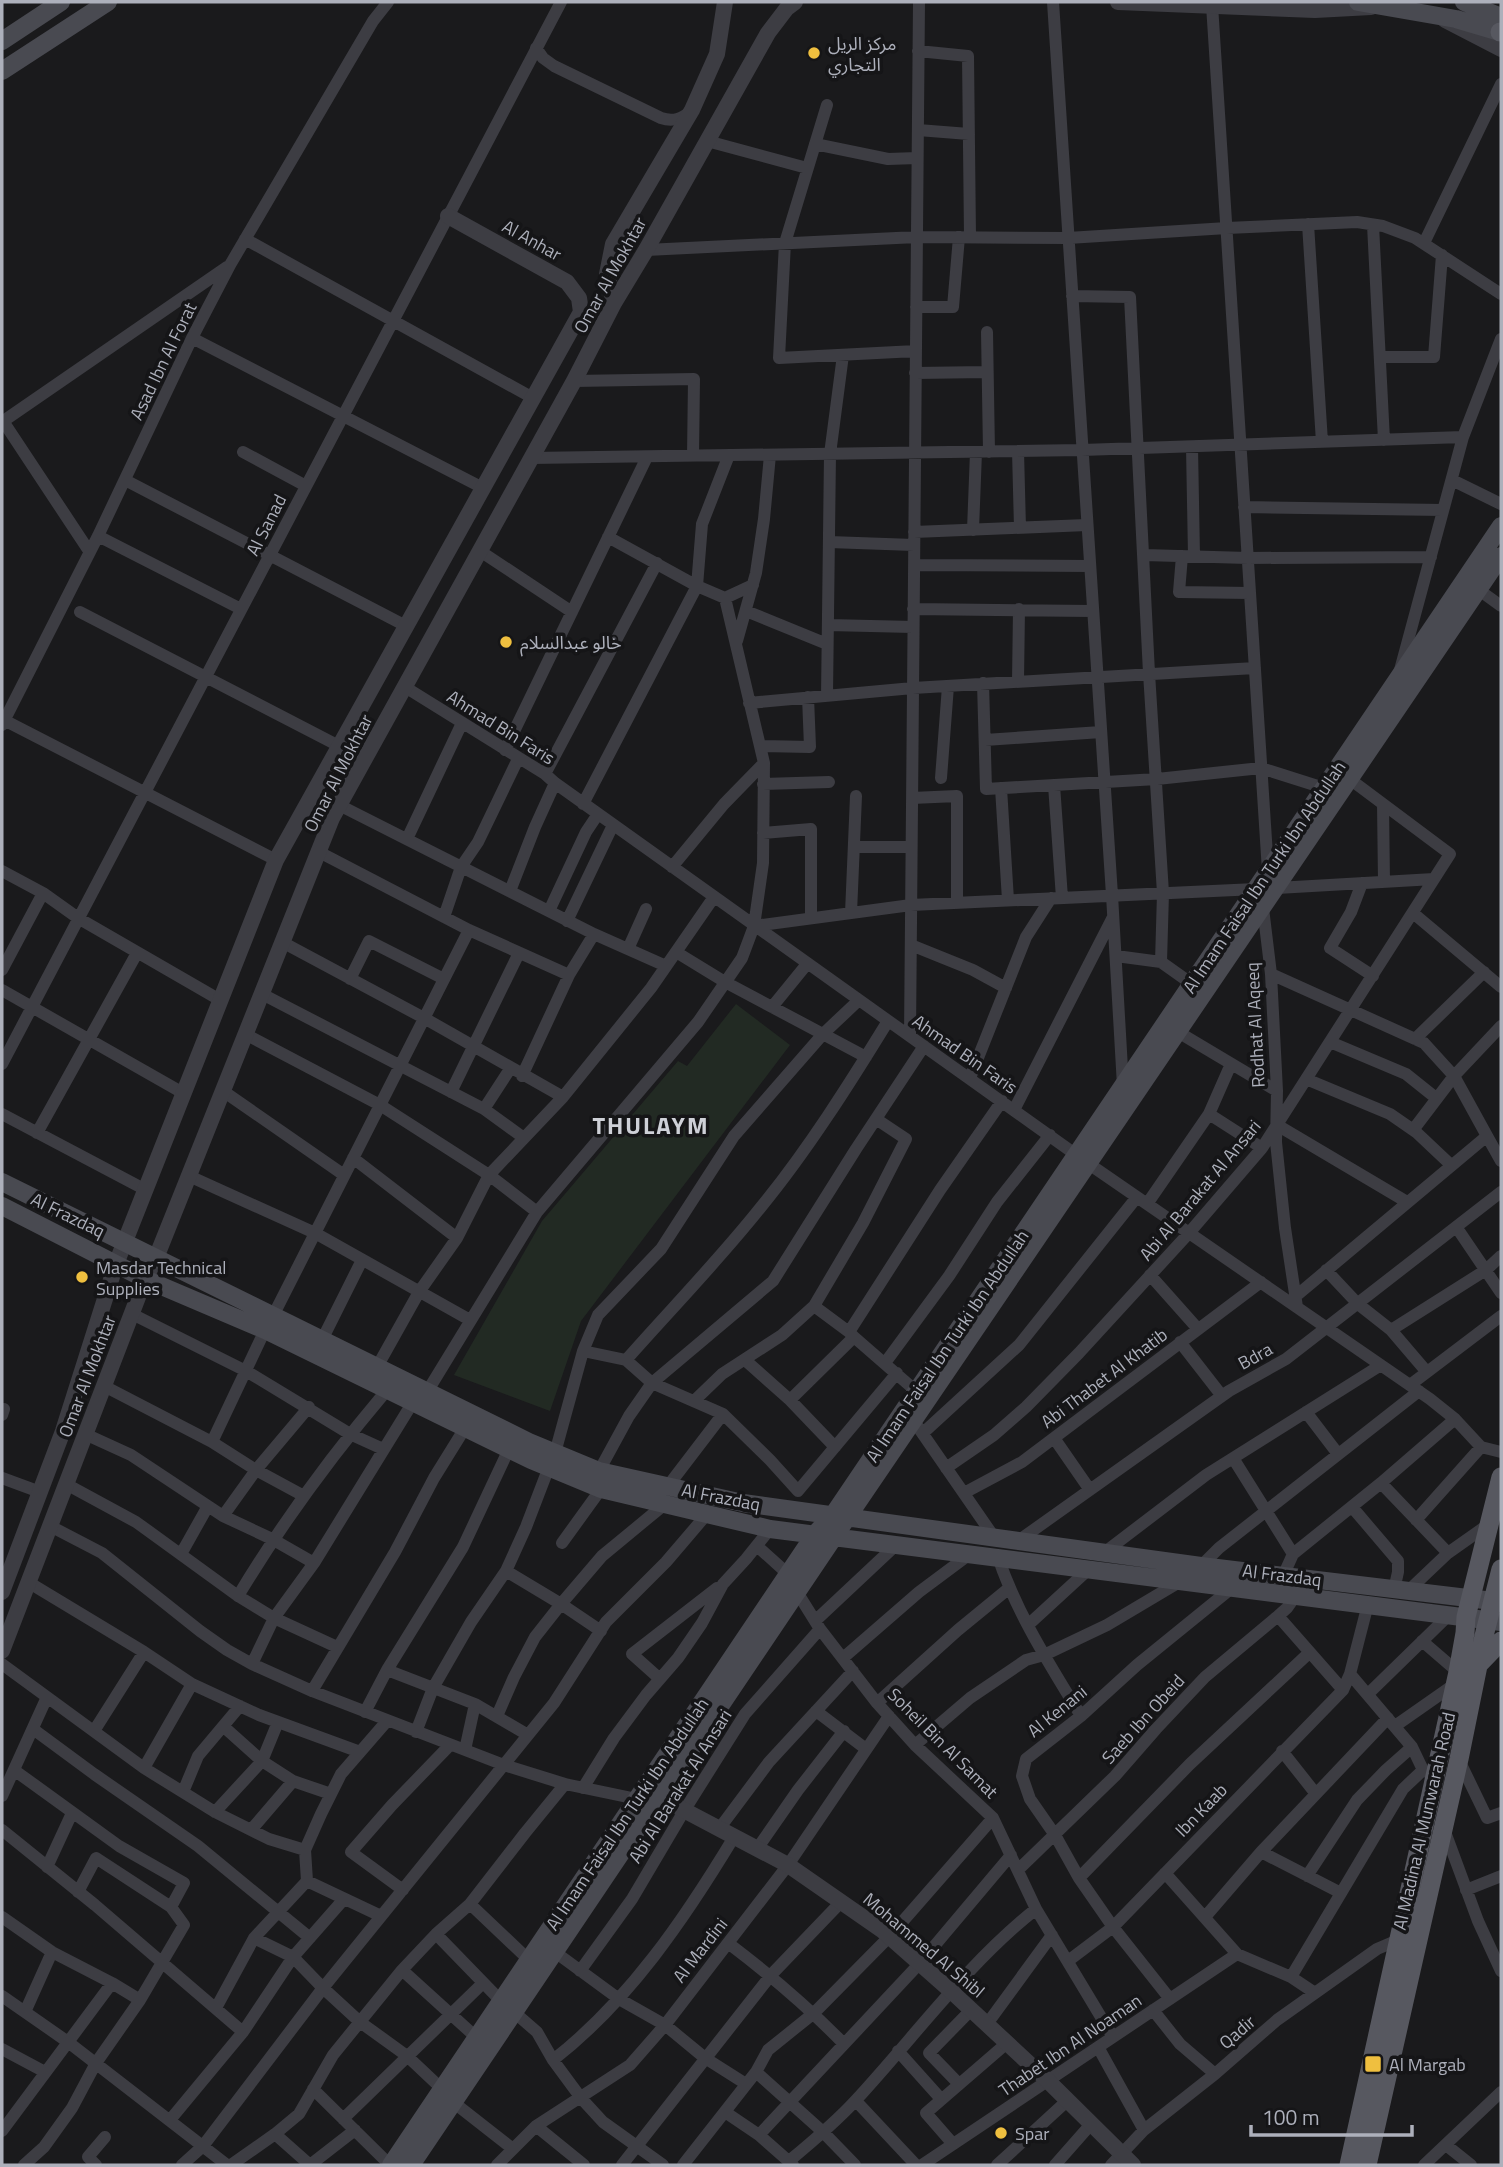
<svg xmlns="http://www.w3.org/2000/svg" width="1503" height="2167" viewBox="0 0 1503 2167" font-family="'Titillium Web','Noto Sans Arabic',sans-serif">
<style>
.green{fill:#222a23}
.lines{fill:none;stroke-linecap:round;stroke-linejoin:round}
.minor{stroke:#3d3d43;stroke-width:12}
.tertiary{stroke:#3d3d43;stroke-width:16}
.secondary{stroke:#494a51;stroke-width:18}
.primary{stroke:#575860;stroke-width:19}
.poi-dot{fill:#efbf3f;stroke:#151517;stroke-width:2.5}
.labels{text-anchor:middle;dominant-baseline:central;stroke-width:7;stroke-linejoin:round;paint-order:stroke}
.poi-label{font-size:18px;fill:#adb0bb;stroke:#151517;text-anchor:start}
.street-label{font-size:18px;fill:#adb0bb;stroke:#151517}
.district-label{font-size:24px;font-weight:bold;letter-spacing:2px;fill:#ced0d7;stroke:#151517}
</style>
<rect width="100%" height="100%" fill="#1a1a1c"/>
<path class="green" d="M736,1004L790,1045L581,1321L550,1411L454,1375L542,1221L678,1061L687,1066Z"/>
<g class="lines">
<path class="minor" d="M1053,2L1112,895L1123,1086
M1212,5L1268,871
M536,48L543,58L554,66L661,118C673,122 682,119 691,111
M918,51L968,56L970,237
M827,105L785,243L779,358L916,351
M918,130L969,134
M707,141L807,168
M815,144L888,159L917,158
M1308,224L1322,442
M1373,225L1384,440
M245,239L533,398
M1424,243L1501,84
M646,250L917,237L1068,238L1227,228L1357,222L1383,226L1415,238L1501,294
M1072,296L1130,297L1149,673L1163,893L1161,962
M916,307H953L959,237
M987,332L989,452
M192,338L483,488
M1380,357H1434L1442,255
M915,373L987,372
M574,381L694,379L693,456
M3,421L89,551
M2,422L227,267
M1192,447L1194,556
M1018,451L1020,528
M243,452L306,486
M729,455L702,524L697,586L725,598L753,585
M531,458L1082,450L1463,437
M125,480L406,626
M1452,480L1501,504
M1244,507L1443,510
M973,530L976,452
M914,532L1087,525
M98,536L241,609
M829,542L914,545
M480,551L572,612
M1144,555L1248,558L1431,557
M1182,556L1179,592L1250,593
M914,565L1090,566
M1479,590L1501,606
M913,609L1093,611
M746,611L827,644
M80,612L339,746
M828,625L913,627
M737,641L756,573L764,519L770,455
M1400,670L1463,437L1501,339
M1018,681L1019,609
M983,683L986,789L1157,779L1261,768L1324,788
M405,687L545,774L555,783L1089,1164L1430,1399L1455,1419L1481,1447L1501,1452
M827,696L830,454L843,355
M749,703L913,688L1255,668
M2,719L276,860
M2,725L98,536L192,338L230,265L373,21L388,2
M985,740L1101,732
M760,746L810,747L808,697
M505,750L647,457
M545,774L657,563
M941,778L948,686
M763,784L829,782
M1054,785L1062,898
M1001,788L1008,900
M912,798L957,796V903
M583,804L697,586L608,537
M1383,804L1384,882
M339,805L594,934L666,966
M763,833L811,829V918
M407,839L462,723
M854,847H911
M319,852L469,930L569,975
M672,867L724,804L764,763
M2,871L43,893L78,918L220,1000
M1362,883L1351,912L1330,948L1373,976
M1277,888L1434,879
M510,891L535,827L555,783
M1263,908L1271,974L1277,1091L1276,1142L1285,1228L1297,1307
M549,911L586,832L598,814
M851,913L856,796
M1413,913L1501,987
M444,917L461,867L478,842L518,759
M567,921L613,825
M754,926L911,905L1256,889
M282,942L424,1018L563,1097
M911,945L973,970L1006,988
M628,949L646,909
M676,952L725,982L866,1057
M1116,956L1161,962L1192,984
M2,970L43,893
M1271,974L1424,1043L1454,1076L1487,1136
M350,979L369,941L444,979
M2,990L183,1093
M262,994L484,1109L524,1138
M772,1007L807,964
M1178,1032L1277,1091
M245,1034L380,1105L489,1175L537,1212
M910,1036L919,2
M1415,1039L1484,972
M1330,1042L1406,1074L1436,1098
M2,1064L561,2
M522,1076L569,975L594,934
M970,1078L1026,937L1051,898
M1306,1079L1390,1114L1416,1132L1451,1165
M223,1091L344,1175
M451,1092L519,953
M484,1109L510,1069
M1014,1110L1113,917
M2,1114L144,1189
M1209,1114L1262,1148
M1277,1125L1407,1202
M1413,1130L1454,1076L1501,1026
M37,1133L137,953
M353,1158L457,1238
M189,1176L315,1233L470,1320
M1147,1204L1209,1114L1231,1064
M1457,1228L1501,1293
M1326,1270L1358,1304L1391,1330L1426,1371
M1150,1275L1198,1329
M1296,1296L1487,1136L1501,1161
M814,1306L849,1332L854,1337L916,1391
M132,1314L246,1371L350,1434L383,1449
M273,1316L469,930
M1391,1330L1486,1270L1501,1256
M849,1332L940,1190L1002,1101
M322,1340L362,1260
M1180,1342L1222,1396
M583,1351L626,1360L652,1383L723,1414L770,1460L798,1491L897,1373
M626,1360C671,1309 719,1260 761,1207C807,1151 850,1083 888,1021
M745,1360L790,1400L835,1447
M885,1363L949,1276L997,1202L1050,1135
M377,1367L419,1292L457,1238L489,1175L563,1097L651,988L714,897
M1410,1385L1501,1316
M104,1386L212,1442L256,1470L304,1496
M427,1392L537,1212L698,1022L742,958L754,926L763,863L764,763L725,598
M790,1400L854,1337
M694,1401L722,1374L782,1335L814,1306L863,1223L906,1139L876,1119
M1306,1412L1338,1454
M2,1415L4,1409
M918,1427L994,1537
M923,1433L1019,1345L1137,1197
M85,1434L131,1455L223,1516L272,1539L314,1563
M1054,1438L1090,1490
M212,1442L265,1330
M555,1453L583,1351L598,1315L661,1249L734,1136L823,1034L859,1000
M1233,1458L1293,1554
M946,1468L994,1435L1026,1407L1079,1353L1189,1233L1262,1148L1450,854L1351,780
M599,1471L629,1416L652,1383L773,1281L856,1149L924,1046
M2,1478L40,1492
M1381,1483L1448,1553
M66,1484L136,1522L238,1596L274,1618L337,1647
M668,1486L723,1414
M964,1493L1022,1462L1261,1282
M1352,1507L1398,1561V1572L1394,1590
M223,1516L256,1470L309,1407
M1416,1520L1481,1447
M50,1526L102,1553L200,1631L227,1650L252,1664L312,1691L504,1765L565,1784L637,1799
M1018,1541L1229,1391L1286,1359L1501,1192
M562,1543L601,1489
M757,1546L788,1574
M1105,1552L1206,1475L1381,1365
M181,1554L208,1506
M998,1557C1017,1614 1050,1665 1081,1716
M1201,1566L1219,1548L1419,1391
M506,1571L561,1604L601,1631
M1284,1574L1293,1554L1381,1483L1455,1419
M28,1582L144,1652L192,1684L259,1715L360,1752
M1408,1591L1448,1553L1489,1524
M797,1592L820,1629L877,1703L915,1745L993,1818L1036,1909L1113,2037
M238,1596C282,1523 332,1455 387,1390
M1278,1616L1343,1690
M815,1621L896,1545
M1028,1625L1089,1569
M1422,1641L1458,1672
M843,1658L919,1592L970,1554
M2,1664L144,1768L215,1812L269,1839L305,1850
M252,1664L274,1618L314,1563L413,1402
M387,1670L475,1704L528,1735
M1350,1674L1412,1747L1423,1770L1429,1773
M660,1679L632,1654L717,1588
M312,1691L395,1552L434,1478L465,1428
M1368,1694L1449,1615
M877,1703L958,1630L1008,1589
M816,1711L866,1749
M365,1712L387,1670L463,1547L509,1449
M497,1716L514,1677L535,1637L561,1604L602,1556L665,1504
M1395,1726L1455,1684
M224,1727L262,1761L293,1781L331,1794
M33,1729L94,1774L198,1846L310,1938
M94,1731L144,1652
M416,1732L433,1688L471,1622L506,1571L526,1527L549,1467
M915,1745L970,1698L1026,1660L1044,1655L1107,1625L1181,1581
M465,1750L475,1704
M1282,1751L1316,1794
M1459,1760L1487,1818L1501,1813
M144,1768L192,1684
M14,1770L119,1846L184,1883L171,1907L96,1858L78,1892
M583,1788L614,1738L646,1695L678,1658L702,1623L723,1584L746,1559L770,1529
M183,1792L198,1756L240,1706
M2,1796L47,1697
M215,1812L262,1761L278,1722
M719,1829L769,1762L853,1671
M1444,1829L1478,1921L1501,1971
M2,1830L95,1905L243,2032
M251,1830L293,1781
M757,1849L798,1790L844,1731
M1261,1852L1341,1893
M47,1867L72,1813
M1018,1870L1115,1776L1156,1729L1205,1677L1278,1616L1287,1608L1296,1595
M1165,1873L1237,1954L1291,1977L1315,1993
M1307,1876L1357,1800L1386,1770L1412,1747
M1079,1878L1190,1764L1309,1653
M403,1890L351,1852L392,1805L450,1745
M1466,1890L1501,1876
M470,1904L529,1960
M381,1916L307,1881L305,1850L321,1814L341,1774L387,1721
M2,1917L52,1952L112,1983L140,2000
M1205,1917L1261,1852L1388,1718
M436,1934L501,2001
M254,1938L293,1957L323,1988L360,2022L407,2056L442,2089
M728,1943C769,1974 808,2007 844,2044
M555,1952L619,1999L665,2025L705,2058L746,2084
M1068,1961L1113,1927L1343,1690L1350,1674L1368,1604
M402,1970L477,2038
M580,1971L632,1899L684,1811L745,1714L820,1629
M1291,1977L1403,1789L1423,1770
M2,1996L68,2042L227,2165
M1170,1999L1113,1927L1079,1878L1055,1835L1030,1799L1022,1776L1026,1759L1081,1716L1137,1665L1233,1587
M216,2008L254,1938L307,1881
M1153,2010L1180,2044L1215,2074
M25,2012L52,1952
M514,2012L537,2032L553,2060L581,2098L603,2122L663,2165
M987,2024L1052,1935
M1098,2047L1144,2130
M2,2049L45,2072
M898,2051L941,2099
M553,2060C629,2001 685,1918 734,1837
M756,2072L823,2132L855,2165
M959,2084L929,2053L972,2009
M313,2089L390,2165
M856,2101L916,2165
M453,2102L513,2149
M725,2112L759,2135L793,2165
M343,2119L482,1984
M170,2120L243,2032L293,1957L344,1899
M536,2126L584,2165
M2,2131L112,1983
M275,2134L310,2165
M759,2135L920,1963L1011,1855
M953,2144L926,2113L1007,2043
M1446,2145L1471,2165
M789,2161C812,2142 836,2122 856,2100C916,2035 967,1964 1036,1909
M24,2165L44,2147L72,2108L96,2063L140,2000L184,1925L171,1907
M96,2165L88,2157L105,2137
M182,2165L203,2146L323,1988L554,1703L606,1622L666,1562L707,1514
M231,2165L275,2134L299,2114L333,2055L402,1970L436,1934L470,1904L525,1833L565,1784
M310,2165L355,2130
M497,2165L536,2126L630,2065L665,2025L788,1865L889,1716
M622,2165L771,1975L841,1902
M683,2165L756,2072L768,2050L814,2013L889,1937L993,1818
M922,2165L1237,1954
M997,2165L1068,2100
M1055,2165L1092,2123
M1111,2165L1144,2130L1215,2074L1277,2020L1377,1949L1398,1940
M1424,2165L1501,2092"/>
<path class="tertiary" d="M1118,2L1315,10L1371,7
M1445,20L1501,49
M614,303L607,274L613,244L692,110L717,54L725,2
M2,1592L63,1431L116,1264L276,860L581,312L579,298L567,282L448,216
M2,1651L145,1279L156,1258L332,818L574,381L614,303L646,250L768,33L787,8L795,2
M659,1797L788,1865L883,1931L951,1991L1048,2081L1133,2165"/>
<path class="secondary" d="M1358,2L1456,19L1500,32
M1464,2L1501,17
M2,41L61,2
M2,71L108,2
M2,1182L529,1442L599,1471L743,1503L1201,1566L1501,1602
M2,1206L145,1279L265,1330L531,1460L601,1489L770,1529L1501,1622
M391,2165L815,1534L833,1515L1501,526
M411,2165L834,1537L1501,556"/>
<path class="primary" d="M1500,32H1501
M1479,1664L1501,1641
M1349,2165L1458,1672L1465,1633L1466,1617L1501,1477
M1367,2165L1459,1759L1484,1636L1501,1569"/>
</g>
<g class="poi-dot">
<circle cx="814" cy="53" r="7"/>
<circle cx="506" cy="642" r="7"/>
<circle cx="82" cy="1277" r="7"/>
<rect x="1364" y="2055" width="18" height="18" rx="3.5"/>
<circle cx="1001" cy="2133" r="7"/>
</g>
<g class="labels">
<g class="poi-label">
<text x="828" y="43">مركز الريل<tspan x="828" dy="21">التجاري</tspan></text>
<text x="520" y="642">خالو عبدالسلام</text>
<text x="96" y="1267">Masdar Technical<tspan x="96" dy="21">Supplies</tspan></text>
<text x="1389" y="2064">Al Margab</text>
<text x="1015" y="2133">Spar</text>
</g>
<g class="street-label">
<text transform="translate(532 240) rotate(29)">Al Anhar</text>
<text transform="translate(610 275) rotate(-61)">Omar Al Mokhtar</text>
<text transform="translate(163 361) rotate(-64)">Asad Ibn Al Forat</text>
<text transform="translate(266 525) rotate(-63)">Al Sanad</text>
<text transform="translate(501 727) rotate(32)">Ahmad Bin Faris</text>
<text transform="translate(338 773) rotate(-63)">Omar Al Mokhtar</text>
<text transform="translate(1264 877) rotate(-56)">Al Imam Faisal Ibn Turki Ibn Abdullah</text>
<text transform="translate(1255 1025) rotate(-93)">Rodhat Al Aqeeq</text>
<text transform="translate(965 1054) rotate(35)">Ahmad Bin Faris</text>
<text transform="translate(1200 1190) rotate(-50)">Abi Al Barakat Al Ansari</text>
<text transform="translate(68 1215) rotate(26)">Al Frazdaq</text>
<text transform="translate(947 1346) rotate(-56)">Al Imam Faisal Ibn Turki Ibn Abdullah</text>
<text transform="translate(1255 1356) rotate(-29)">Bdra</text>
<text transform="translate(87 1376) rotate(-69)">Omar Al Mokhtar</text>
<text transform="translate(1104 1378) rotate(-37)">Abi Thabet Al Khatib</text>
<text transform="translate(721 1497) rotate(11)">Al Frazdaq</text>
<text transform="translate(1282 1575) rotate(7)">Al Frazdaq</text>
<text transform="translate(1057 1711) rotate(-39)">Al Kenani</text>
<text transform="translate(1143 1719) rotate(-48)">Saeb Ibn Obeid</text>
<text transform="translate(943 1743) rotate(45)">Soheil Bin Al Samat</text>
<text transform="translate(680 1786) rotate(-58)">Abi Al Barakat Al Ansari</text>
<text transform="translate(1201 1810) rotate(-46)">Ibn Kaab</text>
<text transform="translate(627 1814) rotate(-56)">Al Imam Faisal Ibn Turki Ibn Abdullah</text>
<text transform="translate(1424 1821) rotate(-77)">Al Madina Al Munwarah Road</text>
<text transform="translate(924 1945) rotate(40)">Mohammed Al Shibl</text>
<text transform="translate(700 1950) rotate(-52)">Al Mardini</text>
<text transform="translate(1237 2032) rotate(-41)">Qadir</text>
<text transform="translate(1070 2045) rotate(-34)">Thabet Ibn Al Noaman</text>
</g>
<g class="district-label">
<text x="651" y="1125">THULAYM</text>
</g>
</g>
<rect width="1503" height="2167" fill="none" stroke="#adb0bb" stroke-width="7"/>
<path d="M1251 2125v10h161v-10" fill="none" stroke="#adb0bb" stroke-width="3.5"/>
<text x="1262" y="2125" font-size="21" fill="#adb0bb" stroke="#151517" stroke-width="5" paint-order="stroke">100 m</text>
</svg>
